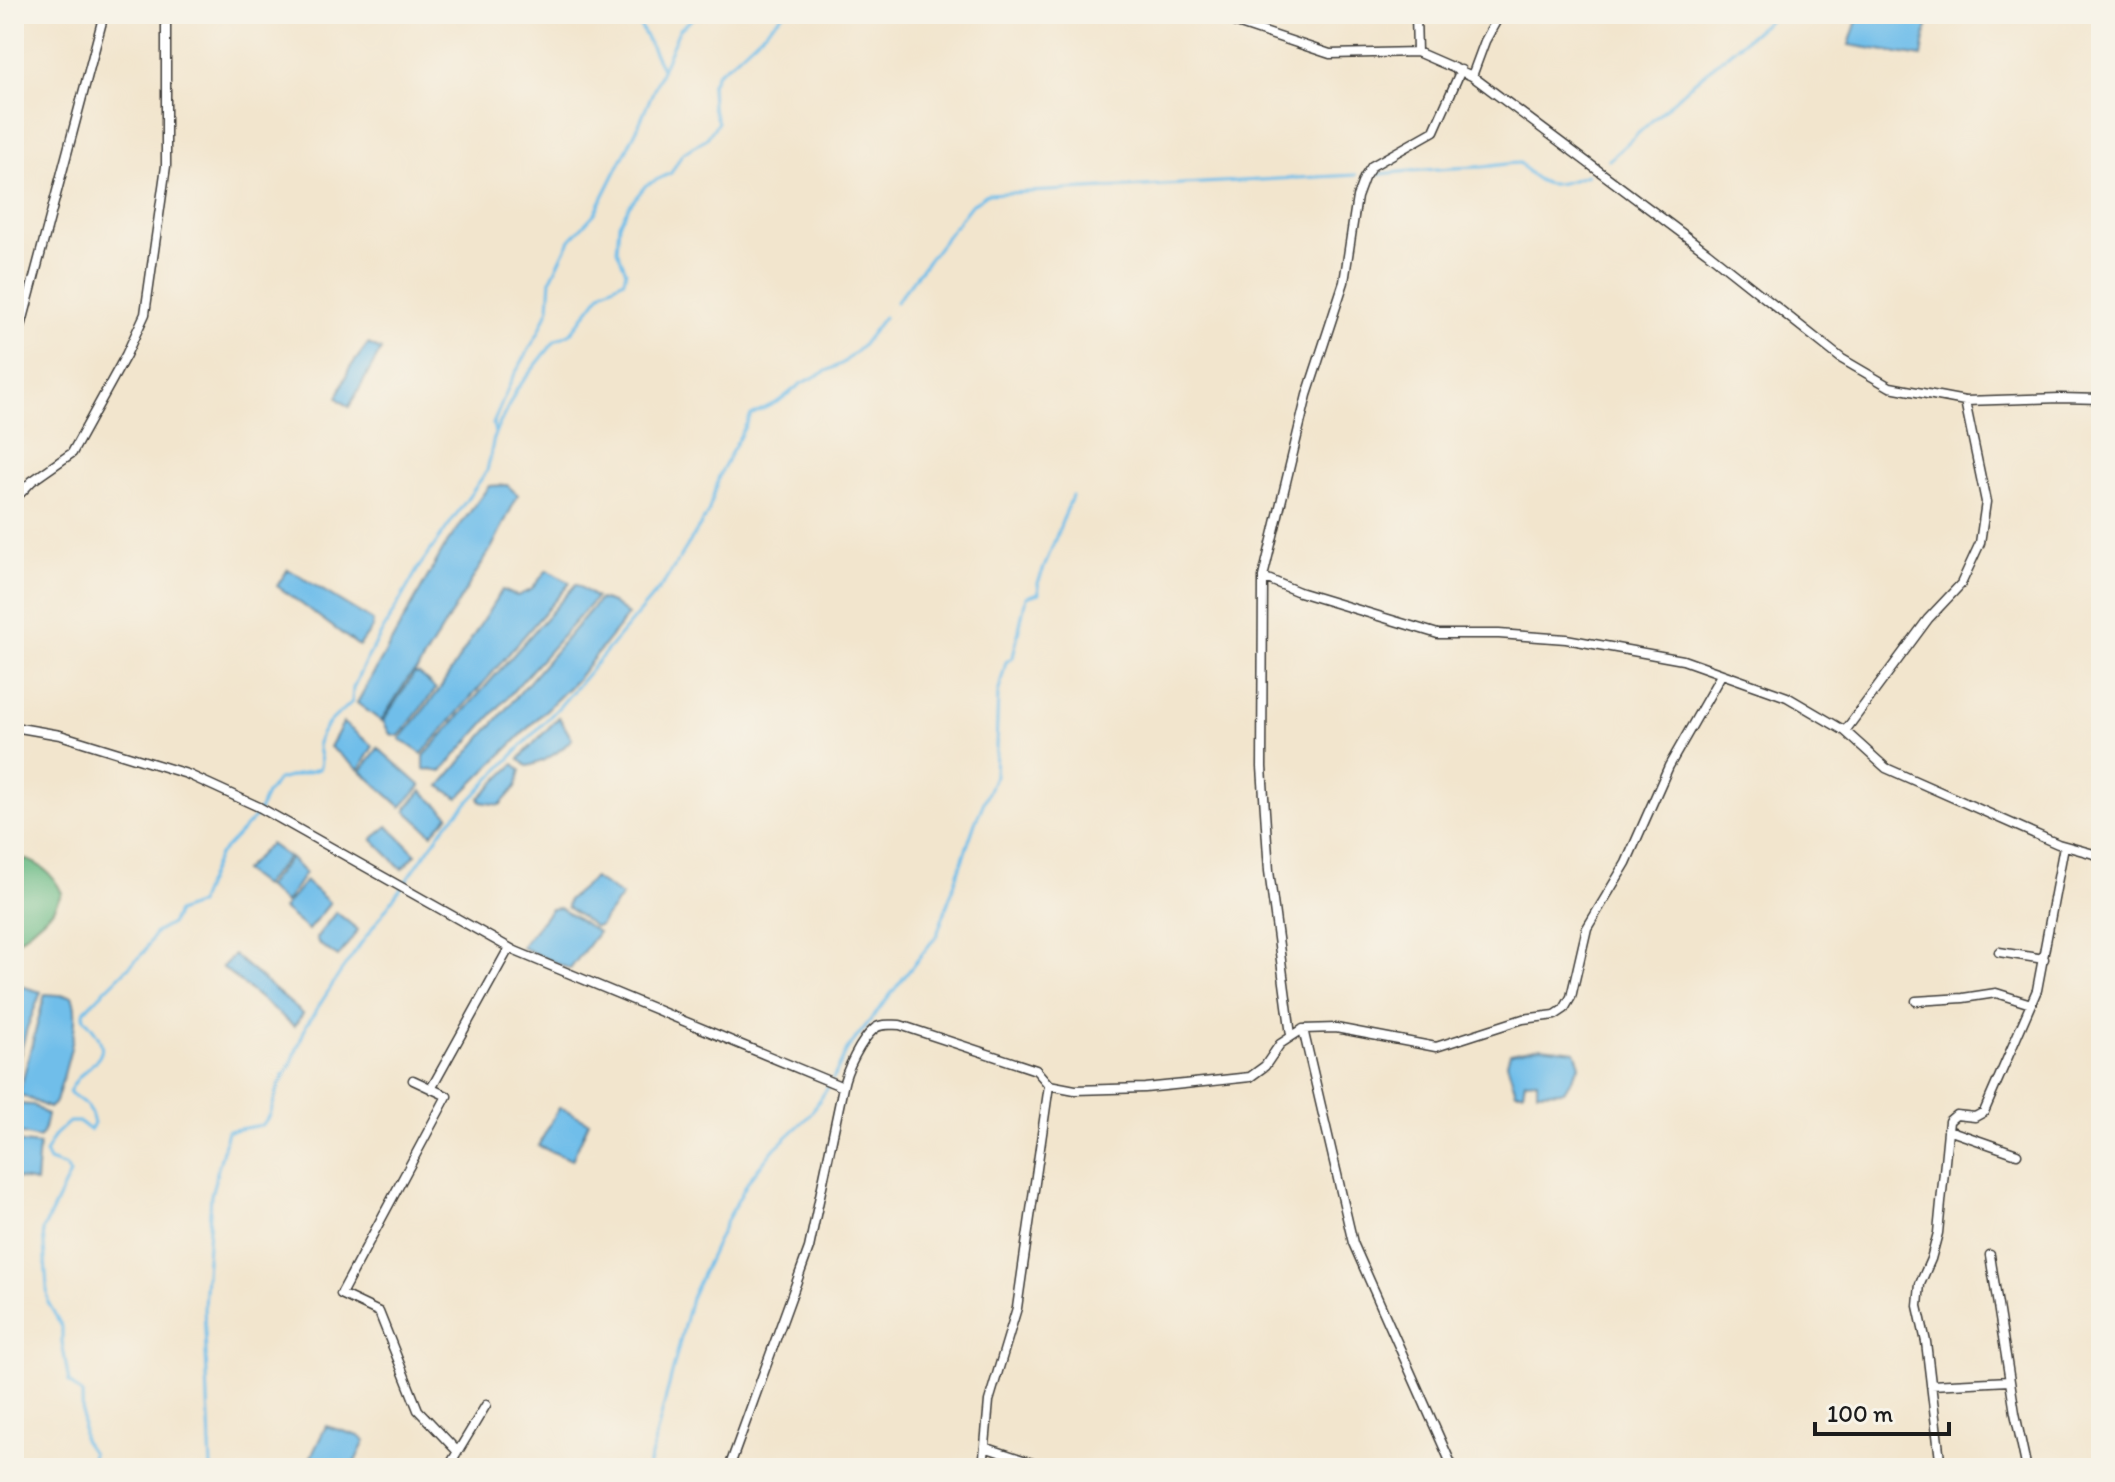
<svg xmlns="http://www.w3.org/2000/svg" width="2115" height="1482" viewBox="0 0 2115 1482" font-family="Itim,sans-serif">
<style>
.forest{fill:#6dbc87;stroke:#446c52;stroke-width:2}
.water{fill:#6fbeea;stroke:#466d83;stroke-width:2}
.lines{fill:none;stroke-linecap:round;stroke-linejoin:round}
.stream{stroke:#6fbeea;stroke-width:3}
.minor-casing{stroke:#3c3a37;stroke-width:11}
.minor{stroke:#fff;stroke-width:8}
</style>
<rect width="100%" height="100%" fill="#f7f3e8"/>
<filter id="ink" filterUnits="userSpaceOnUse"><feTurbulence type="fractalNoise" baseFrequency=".0125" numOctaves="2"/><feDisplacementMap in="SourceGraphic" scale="16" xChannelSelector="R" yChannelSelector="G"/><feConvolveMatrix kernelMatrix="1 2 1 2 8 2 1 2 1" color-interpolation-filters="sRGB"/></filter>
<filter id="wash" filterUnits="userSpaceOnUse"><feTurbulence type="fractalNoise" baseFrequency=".006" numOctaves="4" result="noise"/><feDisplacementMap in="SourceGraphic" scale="32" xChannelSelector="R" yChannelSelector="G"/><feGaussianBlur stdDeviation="1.8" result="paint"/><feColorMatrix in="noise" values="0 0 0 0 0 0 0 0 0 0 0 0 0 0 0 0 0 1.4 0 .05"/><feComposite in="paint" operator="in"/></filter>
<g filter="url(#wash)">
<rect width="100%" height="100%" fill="#f2e5cd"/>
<path class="forest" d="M14,857C37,860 53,873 62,893L52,911L20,939L14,941Z"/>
<path class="water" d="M1859,14H1925L1928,19L1922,57L1849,45Z
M368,344L381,350L349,407L337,398L349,369Z
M507,485L518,495L492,547L417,670L409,677L381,721L357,703L445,546L489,486Z
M288,569L373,621L372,628L359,646L277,586Z
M547,570L570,583L422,754L400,739L438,692L502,590L517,596L531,590Z
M576,584L596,598L441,772L424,769V756Z
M600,599L612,603L628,615L576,680L458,798L440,786Z
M414,674H419L436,689L399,736L390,734L383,721Z
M559,717L572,739C561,751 543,763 527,766L519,759Z
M343,723L373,746L359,770L330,747Z
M378,748L421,786L401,807L361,771Z
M514,764L521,770L516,787L500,805L481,802L479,798Z
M422,791L449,815L432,834L406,811L407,807Z
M388,826L416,854L402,869L372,839Z
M270,844L288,857L263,886L243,871Z
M290,858L305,873L285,903L266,887Z
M594,878L622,896L599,926H594L567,907L568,900Z
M305,881L330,903L308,930L283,909Z
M560,908L598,932L570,969L521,947L551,909Z
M336,912L358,930L338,957L319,944L316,938Z
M234,955L303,1014L294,1026L222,967Z
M14,984L41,992L27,1028L14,1077Z
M45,994L72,996C83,1021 63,1076 56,1102L49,1108L19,1094Z
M1541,1047L1575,1051L1580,1065L1564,1091L1537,1092V1080L1525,1081L1523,1092H1516L1507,1063L1510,1053Z
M14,1104L33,1105L47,1115L43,1133L39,1138L14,1132Z
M559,1108L564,1109L589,1122L572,1160L538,1146Z
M14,1142L39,1145L36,1182L14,1178Z
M326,1426L359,1436L365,1441L352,1468H331L310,1459Z"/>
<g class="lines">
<path class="stream" d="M634,14L662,68
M1609,160L1693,83L1776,14
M1371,175C1407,171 1441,168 1477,167C1492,167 1505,163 1520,163C1543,192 1556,186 1587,175
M896,302L971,205L987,194L1356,175
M495,433L493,424L512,379L538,334L549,308L551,279L570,240L595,213L638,127L679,30L698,14
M833,1079L847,1050L937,935L975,823L995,776L998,694L1006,662L1013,657L1026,597L1039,593L1038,583L1072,496
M90,1468L92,1453L83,1440L82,1394L69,1382L62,1342V1327L48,1302L43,1230L70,1174L66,1167L49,1161L45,1153L55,1135L69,1122H80L90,1130L94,1124C89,1101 84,1105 69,1092C85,1057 125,1062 83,1017L85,1010L144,952L155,933L171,924L177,912L198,904L218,856L258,814L266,794L278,780L319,769C324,759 317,754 318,743C320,727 341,712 352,702L353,688L364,664L419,567L487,471L495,433L517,389L555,341L571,333L603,291L624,280L626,271L617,250L619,224L629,206L646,185L671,173L682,154L707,138L718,122L712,107L711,86L717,73L733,61L783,14
M211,1468L204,1307L211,1195L228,1131L262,1125L270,1115L278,1087L291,1064L306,1026L340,973L446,825L560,706L664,583L708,513L719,476L751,415L779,401L802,383L843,363L861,347L884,317
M648,1468L691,1298L726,1222L749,1180L775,1148L809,1116L828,1087"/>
</g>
</g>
<g filter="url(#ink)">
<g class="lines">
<g class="minor-casing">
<path id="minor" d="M1210,14L1330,54L1417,52L1472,76L1707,252L1842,359L1890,387L1965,401L2060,398L2101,399
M1416,14L1417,52
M1472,76L1485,41L1500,14
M14,353L104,14
M14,500L32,481L72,453L126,355L145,314L166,166V14
M1263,577L1299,592L1438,634H1499L1566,639L1683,660L1787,697L1845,731L1886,768L2058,844L2101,856
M14,727L60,735L187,774L259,807L515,951L843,1087C846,1070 861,1040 874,1029C881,1023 891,1025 900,1025L1036,1070L1049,1085L1075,1090L1145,1088L1213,1081L1250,1077L1265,1066L1280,1044L1303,1029L1336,1028L1436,1047L1523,1019L1555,1015L1564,1009L1571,997L1587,928L1626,863L1669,766L1721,675
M1845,731L1928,619L1961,584L1980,543L1986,502L1965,401
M1999,952L2044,959
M1916,1001L1963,998L1996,993L2031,1004
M1303,1029L1353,1243L1453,1468
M1291,1035L1269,871L1262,767L1263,577L1307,395L1344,282L1357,197L1364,178L1372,166L1434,131L1461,70
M413,1080L447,1096L341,1294L379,1312L418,1410L457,1451
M431,1089L509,948
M1948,1130L2017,1154
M1990,1255L2015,1413L2026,1465
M1931,1385L2010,1381
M987,1448L1047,1468
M448,1468L486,1405
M729,1468L809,1248L843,1087
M983,1468L989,1401L1017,1308L1049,1085
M1941,1468L1926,1342L1918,1306L1920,1284L1931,1259L1938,1233L1949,1121L1956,1115L1975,1117L1984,1112L2037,990L2064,846"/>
</g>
<use href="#minor" class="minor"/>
</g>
</g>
<rect width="2115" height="1482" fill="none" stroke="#f7f3e8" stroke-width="48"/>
<path d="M1815 1422v12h134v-12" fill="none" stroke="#1c1c1c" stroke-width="4"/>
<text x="1827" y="1422" font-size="24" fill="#1c1c1c" stroke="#f7f3e8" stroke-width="6" paint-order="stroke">100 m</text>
</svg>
